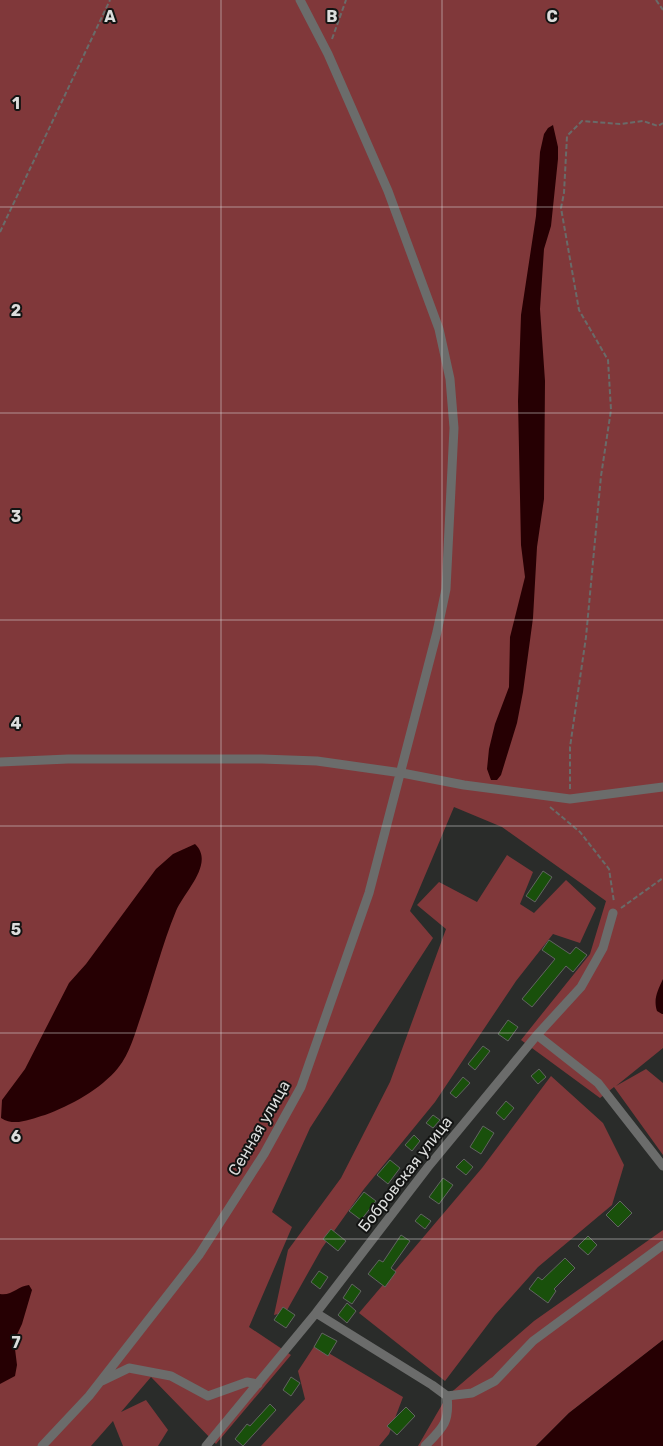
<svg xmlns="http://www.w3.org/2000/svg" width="663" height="1446" viewBox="0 0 663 1446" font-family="Rubik,sans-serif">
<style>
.green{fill:#80383a}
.water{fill:#260003}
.building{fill:#19500b;stroke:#626462}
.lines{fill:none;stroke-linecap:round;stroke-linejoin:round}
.path{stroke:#696b69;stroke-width:2;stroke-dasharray:5 2.5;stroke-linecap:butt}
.street{stroke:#6b6c6b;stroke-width:9}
.grid{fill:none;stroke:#dcdddc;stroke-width:1;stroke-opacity:0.55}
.labels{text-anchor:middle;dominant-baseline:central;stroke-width:4;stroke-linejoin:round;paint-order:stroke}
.street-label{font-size:16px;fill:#dcdddc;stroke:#131413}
.grid-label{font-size:16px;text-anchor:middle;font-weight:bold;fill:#dcdddc;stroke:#131413;stroke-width:4;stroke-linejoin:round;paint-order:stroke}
</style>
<rect width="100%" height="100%" fill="#2a2c2a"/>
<path class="green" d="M0,0H663V1048L616,1086L646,1069L663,1083V1155L614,1087L600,1098L521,1040L590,954L606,901L502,827L454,807L410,911L433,938L310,1128L272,1212L292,1227L249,1327L291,1355L216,1444L151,1377L121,1412L146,1400L168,1430L158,1446H123L113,1421L91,1446H0Z
M507,855L533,872L520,904L534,913L566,880L596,908L580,943L553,934L516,981L435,1102L364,1189L322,1248L286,1312L274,1315L288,1250L341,1178L390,1082L446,929L417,905L439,882L477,902Z
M551,1076L603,1123L624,1165L612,1205L538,1267L495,1315L445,1381L359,1313L482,1168Z
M663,1230V1340L569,1413L536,1446H418L447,1396L534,1321Z
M315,1345L403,1397L389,1434L379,1446H261L305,1399L298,1371Z"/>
<path class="water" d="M553,125L558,147V159L551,226L544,249L540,309L545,381L544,499L537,547L533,618L523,692L517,723L501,775L497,780H491L487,769L489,749L495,724L509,687L510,637L525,577L521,545L518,401L521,315L536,216L540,152L544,134L548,128Z
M195,844C215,863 185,891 176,911C162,945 153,981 141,1016C135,1033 130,1053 118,1068C101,1089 70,1106 45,1115C30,1119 15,1127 1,1118L2,1100L25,1069L69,983L86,964L156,869L173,854Z
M663,979V1014H662L657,1011C653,999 658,990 663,979Z
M29,1285L32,1290L22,1324L14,1341L17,1365L15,1376L0,1384V1294C12,1296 18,1286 29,1285Z
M663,1340V1446H536L569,1413Z"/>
<path class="building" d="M543,871L552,877L535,902L526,896Z
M549,940L570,954L576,947L587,955L573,972L566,966L532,1007L522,999L555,959L542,950Z
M508,1020L518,1027L508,1041L498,1034Z
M483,1046L490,1051L475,1070L468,1064Z
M539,1069L546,1077L538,1084L531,1076Z
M463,1077L470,1083L456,1098L450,1093Z
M506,1101L514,1108L504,1120L496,1113Z
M433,1115L440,1120L433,1128L426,1123Z
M483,1126L494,1133L481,1154L470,1147Z
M414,1135L420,1141L412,1151L405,1145Z
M464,1159L473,1167L466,1175L456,1167Z
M390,1160L400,1168L388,1184L377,1175Z
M443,1178L453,1185L439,1204L429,1197Z
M364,1192L376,1201L361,1220L349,1211Z
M620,1201L632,1213L618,1227L606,1215Z
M421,1214L431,1221L425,1229L415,1221Z
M331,1229L346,1241L338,1251L323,1239Z
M401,1235L410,1241L391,1268L396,1272L385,1287L368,1274L379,1260L383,1262Z
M588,1236L597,1245L588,1255L578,1246Z
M565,1258L575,1268L554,1289L556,1291L548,1303L529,1289L538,1277L542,1280Z
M319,1271L328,1277L320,1289L311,1282Z
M352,1284L361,1291L352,1304L343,1298Z
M347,1303L356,1311L347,1323L338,1315Z
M283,1307L295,1315L286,1328L274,1320Z
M322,1333L337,1341L328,1356L314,1347Z
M291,1377L300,1383L291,1396L283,1390Z
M270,1404L276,1410L243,1446L235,1439L247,1424L250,1426Z
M406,1407L415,1416L397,1435L387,1426Z"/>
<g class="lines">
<path class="path" d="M656,0L663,10
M332,39L346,0
M0,232L110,0
M570,789V747L586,637L601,476L611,410L608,360L579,310L561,208L564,193L567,136L582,121L620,124L643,121L658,126L663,123
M550,807L580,832L609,869L614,902
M621,908L663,878"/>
<path class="street" d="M0,762L68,759H262L317,761L402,773L464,785L570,799L663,787
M537,1035L598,1083L663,1166
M316,1313L432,1385L447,1396
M102,1381L129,1368L171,1376L208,1396L247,1382L258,1384
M42,1446L89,1396L199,1255L264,1154L301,1087L369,893L437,632L446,589L454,428L450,379L439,329L388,191L328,54L300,0
M206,1446L316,1313L428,1167L537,1035L581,987L603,948L613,913
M425,1446C443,1428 450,1422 447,1396L472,1393L495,1381L533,1341L663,1245"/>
</g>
<path class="grid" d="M221,0V1446M442,0V1446M0,207H663M0,413H663M0,620H663M0,826H663M0,1033H663M0,1239H663"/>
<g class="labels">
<g class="street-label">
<text transform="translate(259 1128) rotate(-60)">Сенная улица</text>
<text transform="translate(405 1174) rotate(-52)">Бобровская улица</text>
</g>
</g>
<g class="grid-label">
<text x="110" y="22">A</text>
<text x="332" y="22">B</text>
<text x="552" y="22">C</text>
<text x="16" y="109">1</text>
<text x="16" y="316">2</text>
<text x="16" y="522">3</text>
<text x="16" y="729">4</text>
<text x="16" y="935">5</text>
<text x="16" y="1142">6</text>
<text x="16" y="1348">7</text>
</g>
</svg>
